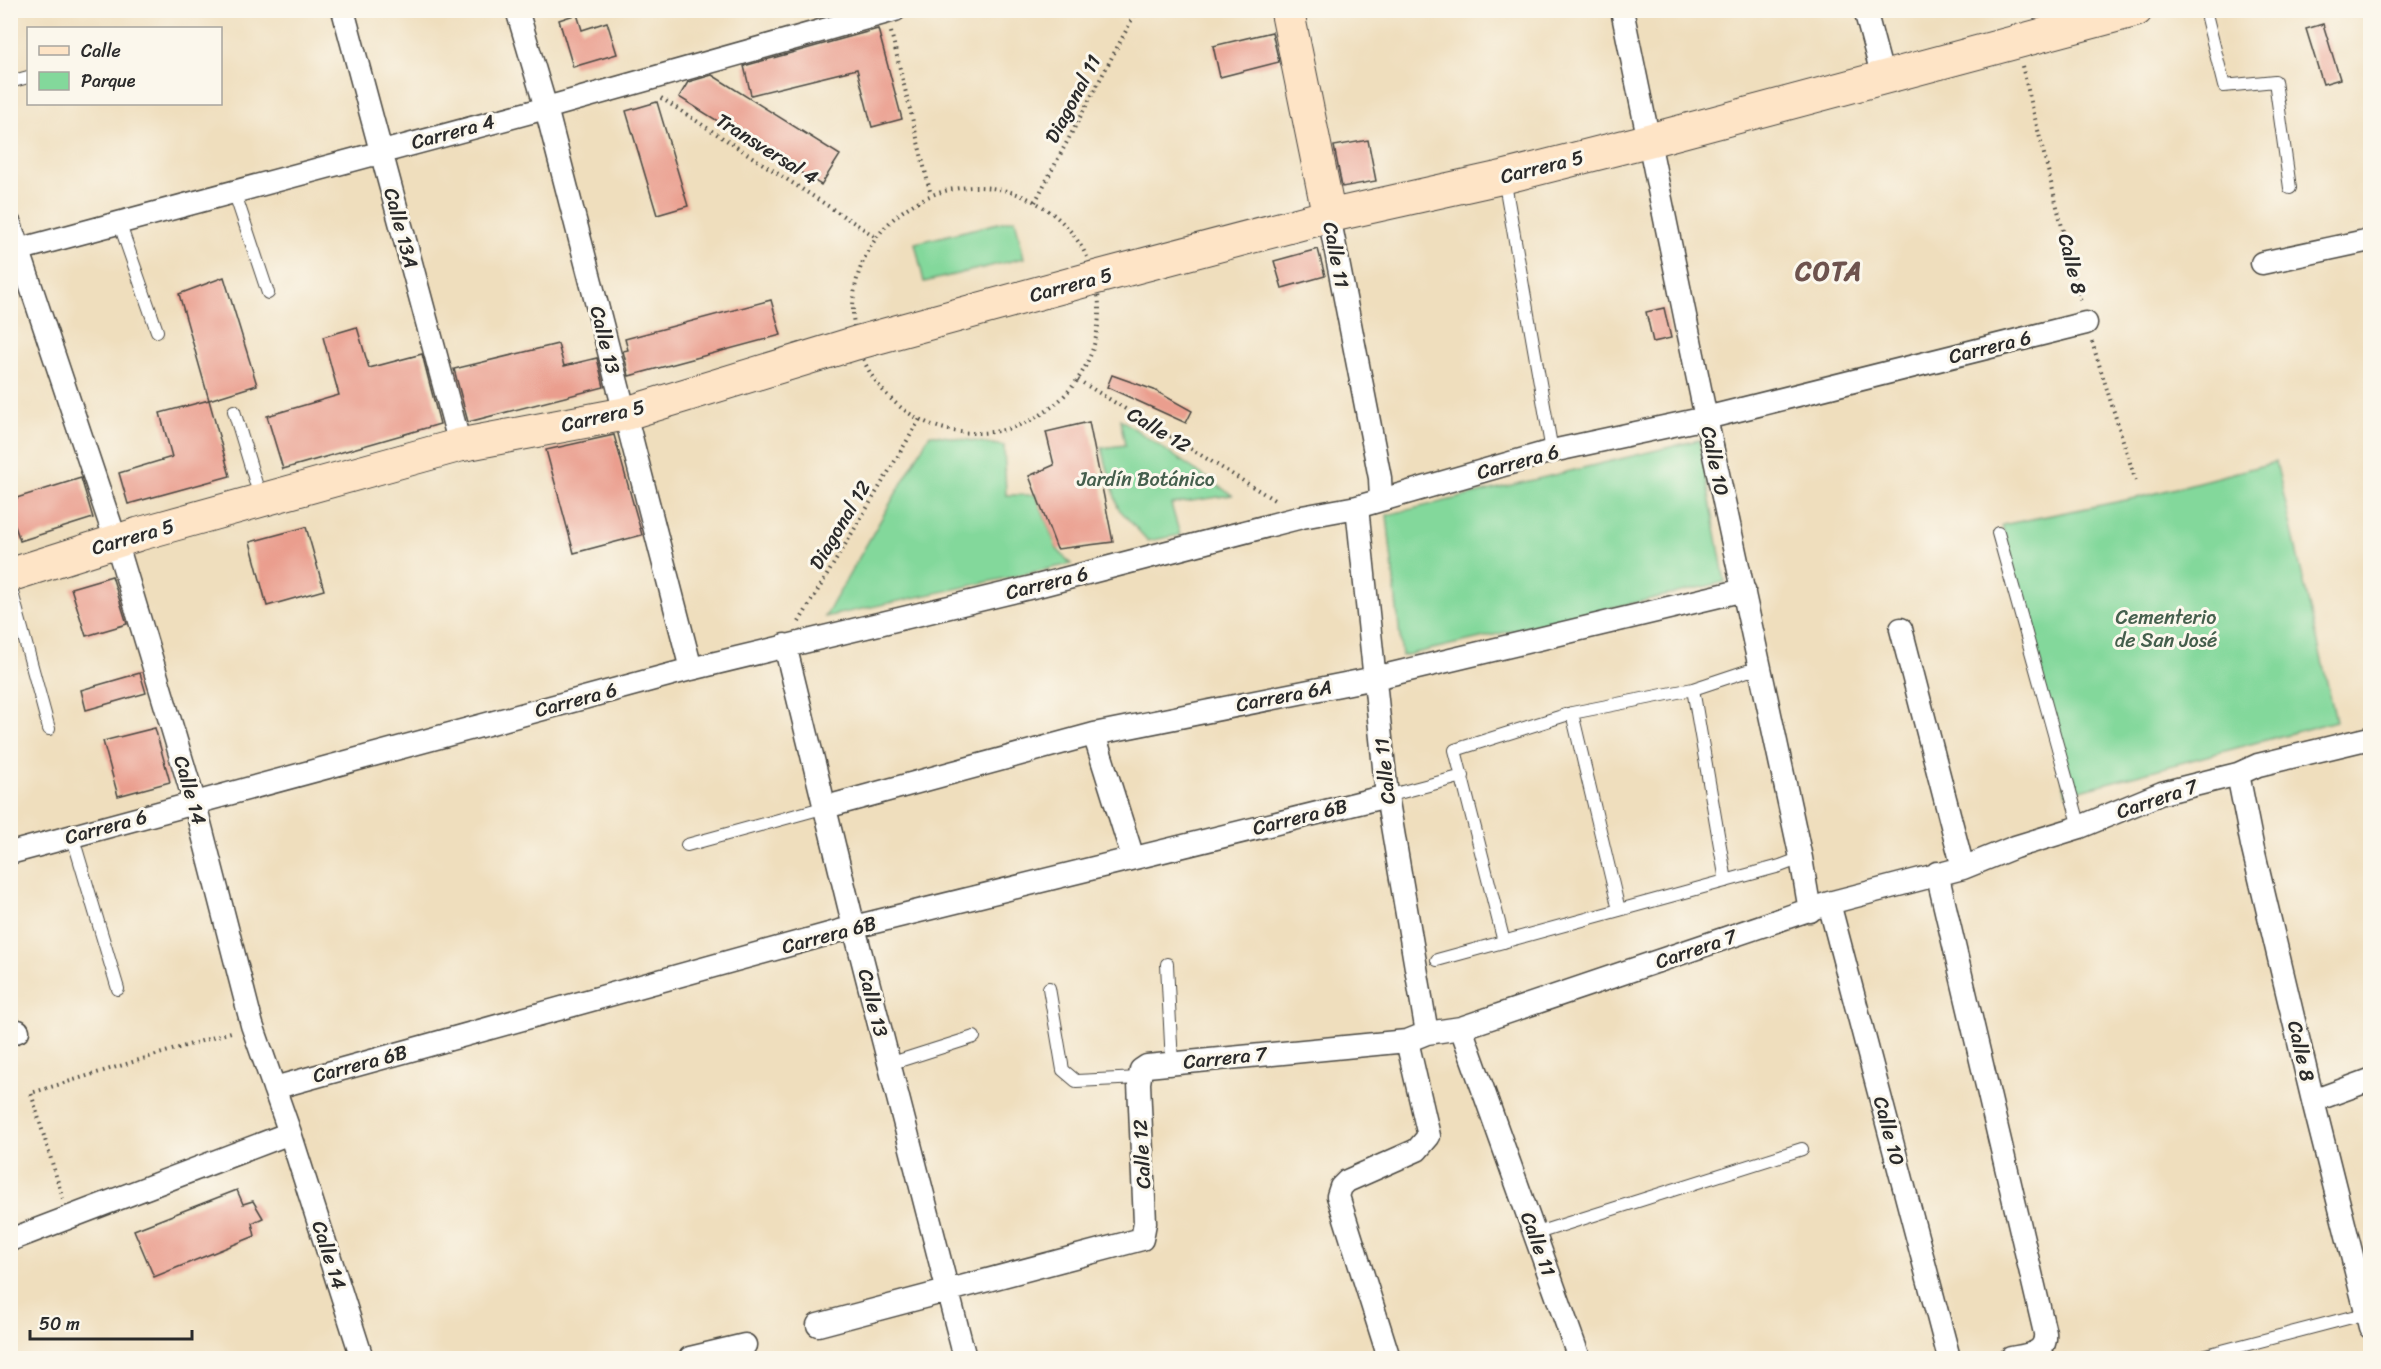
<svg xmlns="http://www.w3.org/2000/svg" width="2381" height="1369" viewBox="0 0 2381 1369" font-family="Sriracha,sans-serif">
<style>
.green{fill:#83d89b;stroke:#578263;stroke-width:1.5}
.building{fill:#ea9e8e}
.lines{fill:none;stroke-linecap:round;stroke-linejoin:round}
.service-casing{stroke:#484641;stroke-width:14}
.minor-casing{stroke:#484641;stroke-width:25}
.secondary-casing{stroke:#484641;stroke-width:35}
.path{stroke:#484641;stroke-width:4;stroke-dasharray:1.5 4.5;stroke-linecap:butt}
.service{stroke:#fff;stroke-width:12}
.minor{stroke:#fff;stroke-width:22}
.secondary{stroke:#fee4c6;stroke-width:33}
.labels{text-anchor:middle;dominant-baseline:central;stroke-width:6;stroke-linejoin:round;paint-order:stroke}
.street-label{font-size:20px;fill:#2b2b2b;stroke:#fbf7ec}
.park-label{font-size:20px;fill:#455f4d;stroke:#fbf7ec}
.district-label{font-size:26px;font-weight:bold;letter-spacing:1.5px;fill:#6e534e;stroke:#fbf7ec}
</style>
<rect width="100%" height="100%" fill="#fbf7ec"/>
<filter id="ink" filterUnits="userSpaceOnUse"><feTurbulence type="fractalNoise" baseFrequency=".0167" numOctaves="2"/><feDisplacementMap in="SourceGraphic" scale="12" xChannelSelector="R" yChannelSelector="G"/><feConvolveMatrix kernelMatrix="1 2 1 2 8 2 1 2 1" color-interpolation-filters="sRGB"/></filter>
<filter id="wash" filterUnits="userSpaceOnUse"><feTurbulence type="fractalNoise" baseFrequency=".008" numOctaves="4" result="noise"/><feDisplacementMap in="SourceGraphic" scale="24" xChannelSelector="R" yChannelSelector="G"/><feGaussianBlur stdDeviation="1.35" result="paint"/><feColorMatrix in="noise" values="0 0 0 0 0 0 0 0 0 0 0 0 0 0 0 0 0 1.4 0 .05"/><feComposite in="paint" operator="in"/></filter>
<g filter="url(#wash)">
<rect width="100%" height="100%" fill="#efdebd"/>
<path class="green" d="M1015,219L1024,258L924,282L915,243Z
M1120,419L1232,495L1171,504L1180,535L1148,541L1118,508L1102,448L1125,445Z
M930,434L1004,446L1006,495H1036L1057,549L1071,564L825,617Z
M1699,440L1725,582L1402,656L1387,515Z
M2276,462L2336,721L2066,794L2002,525L2141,497Z"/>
<g id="blocks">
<path class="building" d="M577,14L582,30L607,22L617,54L573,67L559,20Z
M2323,24L2340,79L2323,84L2306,29Z
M878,29L902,119L872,127L857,69L751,95L744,66Z
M1272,32L1279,62L1220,77L1213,46Z
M712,75L840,155L821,185L679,97L688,82Z
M657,102L688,206L657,215L626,111Z
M1368,140L1376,181L1342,187L1334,146Z
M1318,249L1325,276L1282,288L1274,261Z
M224,277L257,385L209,400L179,294Z
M771,300L781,335L629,376L623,351L628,350L625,339Z
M1664,308L1671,338L1653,342L1646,312Z
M357,327L369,368L422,354L440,424L283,469L267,416L339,395L323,337Z
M558,344L564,366L597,358L604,387L468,422L454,369Z
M1112,375L1154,390L1192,411L1186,423L1107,387Z
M209,400L230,476L128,504L119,473L172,457L160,413Z
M1089,422L1113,542L1057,549L1029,476L1054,465L1046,432Z
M614,435L642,535L574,553L546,450Z
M81,478L93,518L20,541L10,511V500Z
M306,527L324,590L267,606L250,542Z
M112,576L127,624L86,636L71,588Z
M140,673L146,693L86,710L81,690Z
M155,728L170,782L118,796L103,741Z
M237,1190L243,1204L253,1201L263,1218L252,1223L255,1236L154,1277L134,1230Z"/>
</g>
</g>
<g filter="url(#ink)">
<use href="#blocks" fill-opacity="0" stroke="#484641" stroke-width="1.5"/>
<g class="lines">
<g class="service-casing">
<path id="service" d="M2205,10L2224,86L2275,81L2290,188
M10,82L28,77
M1504,178L1552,451
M234,191L268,293
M119,222L157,331
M234,411L261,500
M1998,533L2080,827
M10,585L49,729
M1693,689L1726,881
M1572,713L1619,910
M1387,796L1463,776
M72,835L118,989
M687,845L826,807
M1504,942L1455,750L1572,713L1693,689L1747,671H1761
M1437,960L1780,866L1801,858
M1167,964L1172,1064
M1049,988L1063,1070L1076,1081L1140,1078
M889,1064L974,1037
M1534,1234L1802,1149
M2195,1358L2352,1317L2367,1316"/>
</g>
<g class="minor-casing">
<path id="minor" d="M343,10L460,445
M517,10L546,108L691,669
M1622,10L1706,418L1801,858L1810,911
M1865,10L1883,78
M1329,216L1380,478L1381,500
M10,224L116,541L195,804L252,1025L290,1133L362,1358
M10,252L546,108L895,10
M2262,263L2370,240
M1357,507L1387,796L1427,1033
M1901,629L1963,868
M785,645L854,927L965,1358
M1094,734L1133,858
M2238,774L2252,845L2313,1101L2370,1327
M826,807L1094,734L1375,678L1744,590
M10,853L691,669L1041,585L1302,517L1357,507L1552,451L1706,418L2086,323
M1937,873L2045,1333C2047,1354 2028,1355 2011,1358
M1829,903L1949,1358
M1461,1028L1579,1358
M10,1034L18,1031
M274,1088L854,927L1387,796
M2313,1101L2370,1080
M10,1240L290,1133
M818,1325L1142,1239L1145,1223L1139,1083L1141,1070L1147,1066L1407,1041L1427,1033L1461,1028L1829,903L1963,868L2015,847L2080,827L2162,793L2238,774L2258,765L2370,738
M690,1358L745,1345
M1389,1358L1338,1196L1341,1187L1347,1181L1417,1150L1429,1136L1407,1041"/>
</g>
<g class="secondary-casing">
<path id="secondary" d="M1287,10L1329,216
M10,575L139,534L460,445L624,414L856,343L1094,278L1329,216L1504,177L1650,140L2136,10"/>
</g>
<path class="path" d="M891,32L931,195
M2022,66L2081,303
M661,98L876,237
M853 310a123 123 0 1 1 246 0a123 123 0 1 1-246 0Z
M1035,202L1137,10
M2092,342L2137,485
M1078,380L1276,501
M799,622L920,419
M63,1199L31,1093L231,1032"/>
<use href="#service" class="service"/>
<use href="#minor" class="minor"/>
<use href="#secondary" class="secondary"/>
</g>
</g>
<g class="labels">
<g class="street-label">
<text transform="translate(1073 99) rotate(-62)">Diagonal 11</text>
<text transform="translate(453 132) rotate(-15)">Carrera 4</text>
<text transform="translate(767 149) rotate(32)">Transversal 4</text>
<text transform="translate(1542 167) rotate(-14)">Carrera 5</text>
<text transform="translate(401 228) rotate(75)">Calle 13A</text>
<text transform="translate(1336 255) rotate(79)">Calle 11</text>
<text transform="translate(2072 264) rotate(76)">Calle 8</text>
<text transform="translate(1071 285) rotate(-15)">Carrera 5</text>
<text transform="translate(605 340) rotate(76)">Calle 13</text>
<text transform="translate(1990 347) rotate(-14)">Carrera 6</text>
<text transform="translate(603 416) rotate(-13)">Carrera 5</text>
<text transform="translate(1159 430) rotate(31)">Calle 12</text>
<text transform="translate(1715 461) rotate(78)">Calle 10</text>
<text transform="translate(1518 462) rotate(-15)">Carrera 6</text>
<text transform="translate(840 525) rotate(-59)">Diagonal 12</text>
<text transform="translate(133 537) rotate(-16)">Carrera 5</text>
<text transform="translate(1047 583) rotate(-14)">Carrera 6</text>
<text transform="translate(1284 696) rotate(-11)">Carrera 6A</text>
<text transform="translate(576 700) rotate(-15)">Carrera 6</text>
<text transform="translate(1385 771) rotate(-96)">Calle 11</text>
<text transform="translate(190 790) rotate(74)">Calle 14</text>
<text transform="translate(2157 799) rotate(-19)">Carrera 7</text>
<text transform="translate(1300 817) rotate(-14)">Carrera 6B</text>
<text transform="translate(106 827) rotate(-15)">Carrera 6</text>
<text transform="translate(829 935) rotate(-15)">Carrera 6B</text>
<text transform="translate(1696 949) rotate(-19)">Carrera 7</text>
<text transform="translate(873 1003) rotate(76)">Calle 13</text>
<text transform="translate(2301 1051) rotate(77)">Calle 8</text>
<text transform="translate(1225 1058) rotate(-6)">Carrera 7</text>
<text transform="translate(360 1064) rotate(-15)">Carrera 6B</text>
<text transform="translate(1889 1131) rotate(75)">Calle 10</text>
<text transform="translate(1142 1154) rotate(-93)">Calle 12</text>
<text transform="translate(1538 1244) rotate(70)">Calle 11</text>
<text transform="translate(329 1255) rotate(72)">Calle 14</text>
</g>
<g class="park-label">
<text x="1146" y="479">Jardín Botánico</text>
<text x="2166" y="617">Cementerio<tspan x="2166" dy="23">de San José</tspan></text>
</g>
<g class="district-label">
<text x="1829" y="271">COTA</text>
</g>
</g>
<rect width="2381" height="1369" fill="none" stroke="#fbf7ec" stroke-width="36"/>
<rect x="27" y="27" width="195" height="78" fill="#fbf7ec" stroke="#a8a59f" stroke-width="1.5"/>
<rect x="39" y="46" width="30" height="9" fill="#fee4c6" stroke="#a8a59f" stroke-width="1.5"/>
<text x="81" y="57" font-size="18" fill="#2b2b2b">Calle</text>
<rect x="39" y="72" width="30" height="18" fill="#83d89b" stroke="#a8a59f" stroke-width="1.5"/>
<text x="81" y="87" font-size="18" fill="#2b2b2b">Parque</text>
<path d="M30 1330v9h162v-9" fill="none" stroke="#2b2b2b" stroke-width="3"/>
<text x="39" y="1330" font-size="18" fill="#2b2b2b" stroke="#fbf7ec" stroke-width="4.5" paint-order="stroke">50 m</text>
</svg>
